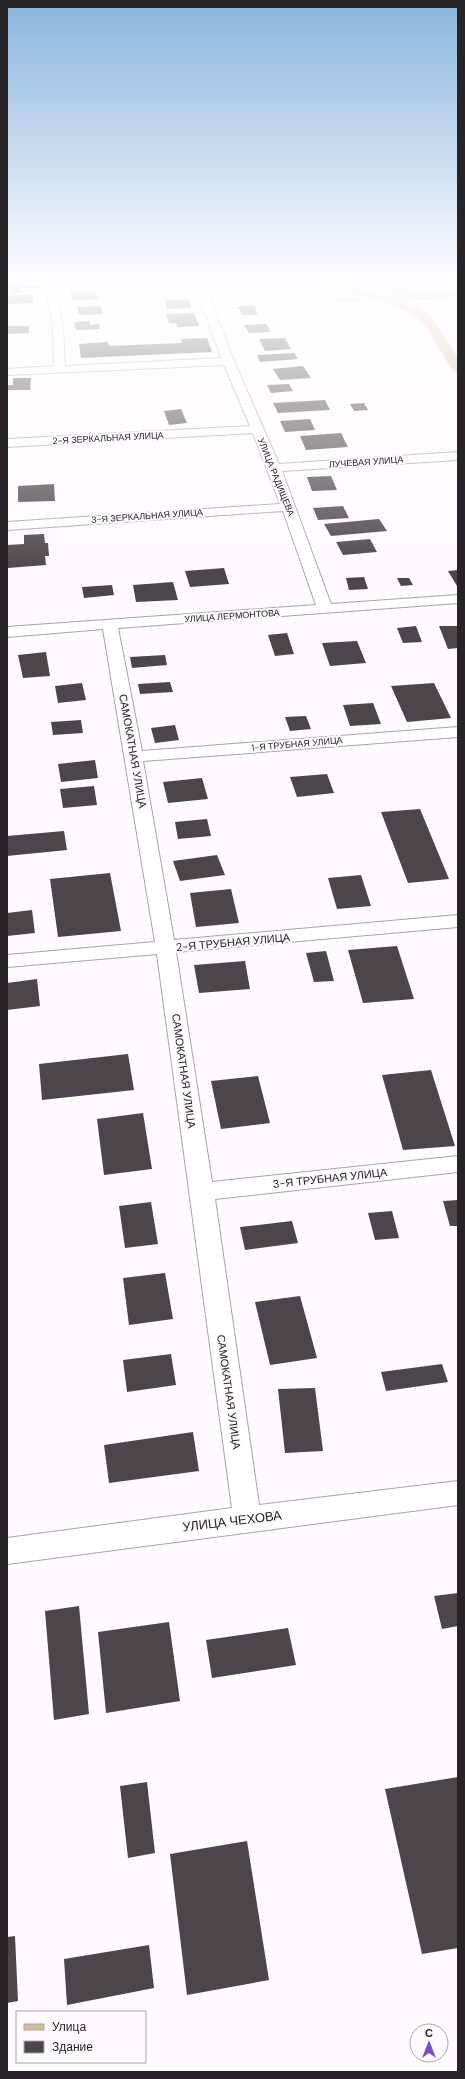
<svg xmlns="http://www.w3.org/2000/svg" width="465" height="2079" viewBox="0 0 465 2079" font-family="'DM Sans',sans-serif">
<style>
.green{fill:#cde3d5}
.building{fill:#4a464a}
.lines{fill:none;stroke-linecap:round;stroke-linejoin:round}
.street-casing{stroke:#aaa4aa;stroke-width:2}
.primary-casing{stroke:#d8d8d8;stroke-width:2}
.street{fill:#fff;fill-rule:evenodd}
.primary{fill:#d7bc9b;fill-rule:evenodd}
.labels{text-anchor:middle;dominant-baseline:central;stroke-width:4;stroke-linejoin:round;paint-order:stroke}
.far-street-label{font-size:9px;fill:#272427;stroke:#fffaff}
.street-label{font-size:11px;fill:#272427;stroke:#fffaff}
.near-street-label{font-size:13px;fill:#272427;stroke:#fffaff}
</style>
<rect width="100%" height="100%" fill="#fffaff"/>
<path class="green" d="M341,283H449C420,298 372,292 341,283Z"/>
<path class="building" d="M7,283H46V287L22,288V293H12V288H7Z
M190,283H212L204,287Z
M95,290L98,299L72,300L70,291Z
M33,295V303L7,304V296Z
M189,299L191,308L167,309L165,300Z
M254,305L258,315H242L238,306Z
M101,306L103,314L79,315L77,307Z
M194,313L199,326L178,327L176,323H169L166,314Z
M90,321V325L99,324L100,329L76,330L74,322Z
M266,324L271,332L249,333L244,325Z
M7,326H29V333L7,334Z
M207,338L212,352L81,358L79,344L108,342L109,346L182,343L181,339Z
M285,338L291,349L265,351L259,339Z
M294,353L298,359L260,362L257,355Z
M303,366L311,378L280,380L273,369Z
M13,378H31L30,390H7V385H13Z
M289,384L293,391L271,393L267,385Z
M325,400L330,410L278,413L273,403Z
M364,403L368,410L354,411L350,404Z
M181,409L187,423L169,425L164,411Z
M310,419L315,430L285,432L280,421Z
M341,433L348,447L306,450L300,436Z
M331,476L337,490L312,491L307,477Z
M54,484L55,501L18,502V486Z
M343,506L349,518L318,520L313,508Z
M379,519L387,531L331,536L324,524Z
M44,534L45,543H48L49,556H45L46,565L8,568L7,545L24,544V535Z
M370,539L377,552L343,555L336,542Z
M224,568L229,584L190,587L185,571Z
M458,570V585L457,586L448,571Z
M364,577L368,589L349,590L346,578Z
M397,578H409L413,585L401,586Z
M173,582L178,600L136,602L133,585Z
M112,585L114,595L84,598L82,587Z
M416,626L422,642L403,643L397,628Z
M439,626H458V648L448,649Z
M287,633L294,654L275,656L268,635Z
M357,641L366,663L330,666L322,643Z
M46,652L50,676L23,678L18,655Z
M165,655L167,665L132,668L130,657Z
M170,682L173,692L140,694L138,684Z
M82,683L86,700L58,703L55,686Z
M434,683L451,718L407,722L391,686Z
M373,703L381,724L350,726L343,705Z
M306,716L311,729L290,731L285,717Z
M81,720L83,733L53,735L51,722Z
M175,725L179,740L155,743L151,728Z
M95,760L98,778L61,782L58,764Z
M327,774L334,793L297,797L290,777Z
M202,778L208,799L168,803L163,782Z
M94,786L97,805L63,808L60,789Z
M420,809L449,879L408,883L381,812Z
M207,819L211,836L178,839L175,822Z
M64,831L67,850L7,856V836Z
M217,855L225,875L180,881L173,861Z
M110,873L121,931L58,937L50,879Z
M361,875L371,906L337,909L328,878Z
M231,889L239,923L196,927L190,893Z
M32,910L35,933L7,936V913Z
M397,946L414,999L363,1003L348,950Z
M326,951L334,981L314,982L306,953Z
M245,961L250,989L199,993L194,965Z
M37,979L40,1006L7,1010V983Z
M128,1054L134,1090L42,1100L39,1064Z
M431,1070L455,1146L403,1150L382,1075Z
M258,1076L270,1123L221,1129L211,1081Z
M143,1113L152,1169L104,1175L97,1119Z
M458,1200V1226H450L443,1201Z
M151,1202L158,1244L125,1248L119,1206Z
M392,1211L399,1238L375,1240L368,1213Z
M292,1221L298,1243L245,1250L240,1227Z
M165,1273L173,1319L129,1325L123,1278Z
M300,1296L317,1358L270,1365L255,1302Z
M171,1354L176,1385L127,1392L123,1360Z
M442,1364L448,1382L386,1391L381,1372Z
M315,1388L323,1451L285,1453L278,1389Z
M193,1432L199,1471L109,1483L104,1445Z
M458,1593V1626L442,1629L434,1596Z
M79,1606L89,1714L54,1720L45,1611Z
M169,1622L180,1701L106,1713L98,1632Z
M288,1628L296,1665L212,1678L206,1640Z
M458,1777V1948L422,1954L385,1789Z
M147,1782L155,1853L128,1858L120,1786Z
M247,1841L269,1980L187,1995L170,1854Z
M15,1936L18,2001L7,2003V1937Z
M149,1945L154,1988L67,2005L64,1959Z"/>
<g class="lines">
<g class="street-casing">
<path id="street" d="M47,283H57L55,286L63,329L65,366L221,358L199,296L96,286L91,283H126L203,290L384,295L385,297L380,300L209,296L234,361L279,464L458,452V460L282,471L331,604L458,595V603L118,628L142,751L458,727V737L143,761L174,940L458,915V927L176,952L212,1182L458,1156V1172L215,1199L259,1505L458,1481V1505L7,1564V1538L232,1508L157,954L7,967V955L155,942L103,629L7,637V627L316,605L283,511L7,530V522L280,504L253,433L7,447V439L250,426L224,365L7,375V369L54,366L53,329L45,286Z"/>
</g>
<g class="primary-casing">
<path id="primary" d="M320,283H335L384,296L389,294L458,290V296L399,300L429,315L458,359V372L454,371C446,360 428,325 420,319C396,300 351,296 321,285Z"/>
</g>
<use href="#street" class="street"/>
<use href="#primary" class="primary"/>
</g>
<linearGradient id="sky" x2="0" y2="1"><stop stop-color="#88b5dd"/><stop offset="0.49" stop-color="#fffdff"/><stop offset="1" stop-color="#fffdff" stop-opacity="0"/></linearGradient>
<rect width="465" height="574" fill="url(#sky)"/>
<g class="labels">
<g class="far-street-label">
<text transform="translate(108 438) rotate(-3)">2-Я ЗЕРКАЛЬНАЯ УЛИЦА</text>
<text transform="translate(366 462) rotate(-4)">ЛУЧЕВАЯ УЛИЦА</text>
<text transform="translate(276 477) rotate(68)">УЛИЦА РАДИЩЕВА</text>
<text transform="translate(147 516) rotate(-4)">3-Я ЗЕРКАЛЬНАЯ УЛИЦА</text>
<text transform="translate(232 616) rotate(-4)">УЛИЦА ЛЕРМОНТОВА</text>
<text transform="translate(297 744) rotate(-5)">1-Я ТРУБНАЯ УЛИЦА</text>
</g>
<g class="street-label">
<text transform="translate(133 751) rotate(80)">САМОКАТНАЯ УЛИЦА</text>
<text transform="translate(233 942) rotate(-5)">2-Я ТРУБНАЯ УЛИЦА</text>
<text transform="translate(184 1071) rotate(82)">САМОКАТНАЯ УЛИЦА</text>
<text transform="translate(330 1178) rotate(-6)">3-Я ТРУБНАЯ УЛИЦА</text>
<text transform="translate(229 1392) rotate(82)">САМОКАТНАЯ УЛИЦА</text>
</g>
<g class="near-street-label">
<text transform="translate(232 1521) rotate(-7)">УЛИЦА ЧЕХОВА</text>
</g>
</g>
<rect width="465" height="2079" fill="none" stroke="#272427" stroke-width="16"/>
<rect x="16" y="2011" width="130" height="52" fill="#fffaff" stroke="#a9a4a9"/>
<rect x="24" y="2024" width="20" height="6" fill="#d7bc9b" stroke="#a9a4a9"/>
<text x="52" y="2031" font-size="12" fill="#272427">Улица</text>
<rect x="24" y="2041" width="20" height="12" fill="#4a464a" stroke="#a9a4a9"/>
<text x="52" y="2051" font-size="12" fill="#272427">Здание</text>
<g transform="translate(429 2043)"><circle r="19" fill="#fffaff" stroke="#a9a4a9"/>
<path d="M0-3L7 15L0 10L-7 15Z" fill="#7a4ec6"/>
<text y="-6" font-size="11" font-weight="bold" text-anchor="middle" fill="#272427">С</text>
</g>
</svg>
